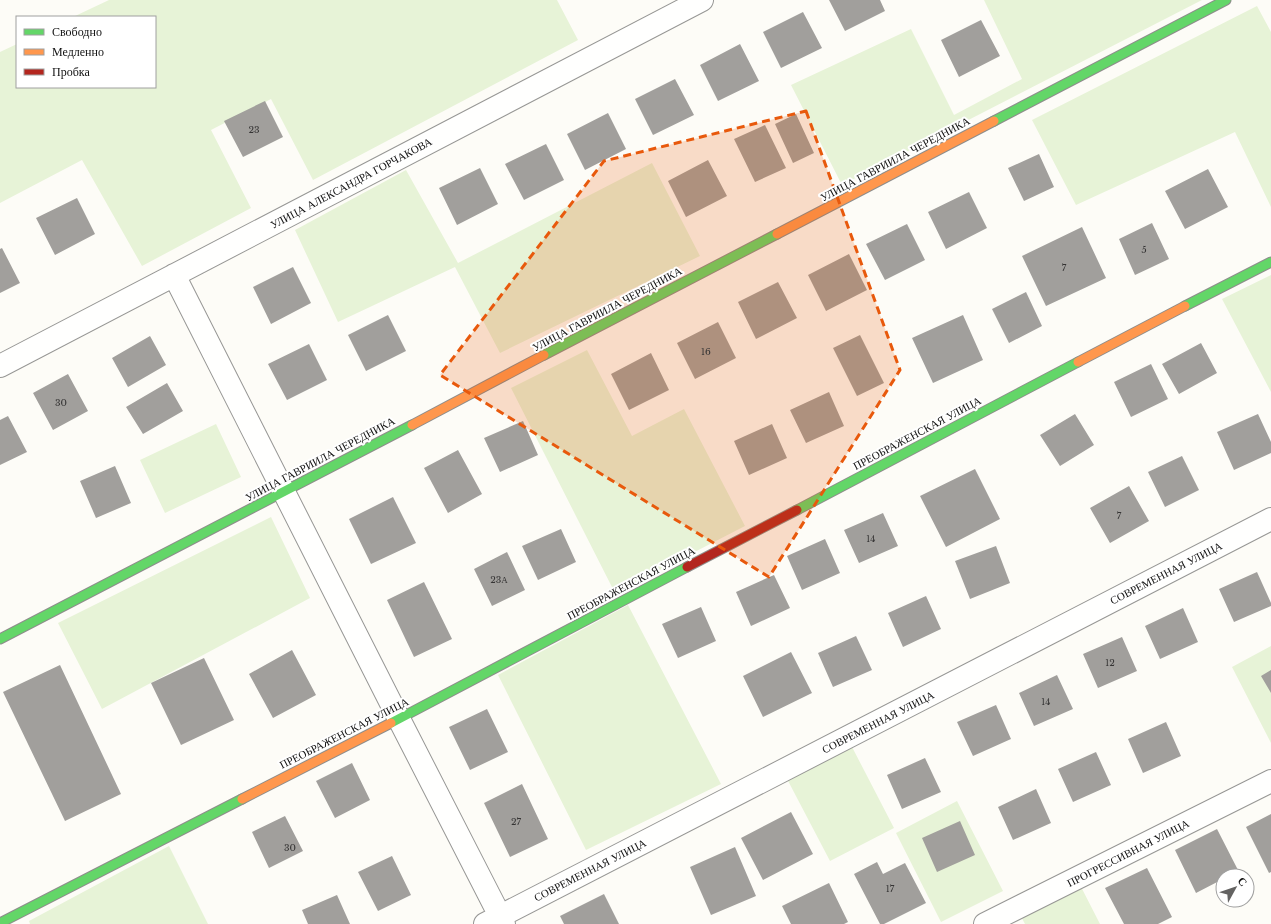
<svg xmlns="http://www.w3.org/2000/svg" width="1271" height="924" viewBox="0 0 1271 924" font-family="'Libre Baskerville',serif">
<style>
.green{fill:#e7f3d7}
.building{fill:#a19f9c}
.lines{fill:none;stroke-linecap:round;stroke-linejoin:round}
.street-casing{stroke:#979795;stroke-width:24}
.fast-casing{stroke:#8e8d8b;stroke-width:11}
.slow-casing{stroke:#8e8d8b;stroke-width:11}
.jam-casing{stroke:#8e8d8b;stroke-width:11}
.street{stroke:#fffffe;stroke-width:22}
.fast{stroke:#63d668;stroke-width:9}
.slow{stroke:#ff974d;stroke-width:9}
.jam{stroke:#b3261e;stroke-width:9}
.marked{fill:#e8590c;fill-opacity:0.2;stroke:#e8590c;stroke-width:3;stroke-dasharray:8 5;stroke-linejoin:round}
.labels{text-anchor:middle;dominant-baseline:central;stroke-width:4;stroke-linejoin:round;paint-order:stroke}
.number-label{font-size:9px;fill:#353434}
.street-label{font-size:11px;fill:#111;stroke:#fff}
</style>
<rect width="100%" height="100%" fill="#fdfcf7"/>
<path class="green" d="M109,0H557L578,40L313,180L271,99L211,130L251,208L142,266L82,160L0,203V52L17,44V87H155V17H73Z
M984,0H1202L842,185L791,85L911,29L954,115L1022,79Z
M1257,6L1271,32V207L1235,132L1076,205L1032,120Z
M652,163L700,256L500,353L455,267L338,322L295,230L406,170L458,263Z
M1271,275V392L1222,299Z
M587,350L632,436L684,409L745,526L615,593L511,388Z
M216,424L241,477L165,513L140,460Z
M271,517L310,598L102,709L58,623Z
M628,605L721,784L586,850L498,675Z
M1271,646V743L1232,667Z
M851,745L894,828L830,861L786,777Z
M957,801L1003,891L941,922L896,833Z
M169,846L208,924H30L29,921Z
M1077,879L1100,924H1025L1017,909Z"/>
<path class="building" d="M829,0H880L885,11L845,31Z
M803,12L822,48L781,68L763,32Z
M981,20L1000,56L959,77L941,40Z
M740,44L759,81L718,101L700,65Z
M675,79L694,115L653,135L635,99Z
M265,101L283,137L243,157L224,121Z
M608,113L626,149L585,170L567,134Z
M796,114L814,153L793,163L775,124Z
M765,125L786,168L755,182L734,139Z
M546,144L564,180L524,200L505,164Z
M1039,154L1054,187L1024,201L1008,168Z
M708,160L727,196L686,217L668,181Z
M480,168L498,204L457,225L439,188Z
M1208,169L1228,207L1185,229L1165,191Z
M969,192L987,228L946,249L928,212Z
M77,198L95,234L55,255L36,218Z
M1152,223L1169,259L1135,275L1119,239Z
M907,224L925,260L885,280L866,244Z
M1082,227L1106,278L1046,306L1022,256Z
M2,248L20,283L0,293V249Z
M849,254L867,290L826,311L808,275Z
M293,267L311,303L271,324L253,287Z
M778,282L797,318L756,339L738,302Z
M1026,292L1042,326L1009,343L992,309Z
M388,315L406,351L366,371L348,335Z
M963,315L983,360L933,383L912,338Z
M718,322L736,358L695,379L677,343Z
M860,335L884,383L857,396L833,348Z
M150,336L166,365L128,387L112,358Z
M1201,343L1217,373L1179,394L1162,364Z
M309,344L327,380L287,400L268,364Z
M651,353L669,390L629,410L611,374Z
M1151,364L1168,399L1131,417L1114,382Z
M68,374L88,411L53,430L33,393Z
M167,383L183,411L143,434L126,407Z
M829,392L844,426L806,443L790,410Z
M1075,414L1094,445L1060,466L1040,435Z
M1258,414L1271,442V453L1234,470L1217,432Z
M8,416L27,452L0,465V420Z
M523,421L538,455L500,472L484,438Z
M772,424L787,458L749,475L734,441Z
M458,450L482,494L448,513L424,468Z
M1182,456L1199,490L1165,507L1148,472Z
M115,466L131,503L96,518L80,481Z
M975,469L1000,519L946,547L920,496Z
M1129,486L1149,521L1110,543L1090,508Z
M393,497L416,543L371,564L349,519Z
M883,513L898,546L859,563L844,530Z
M561,529L576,562L538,580L522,546Z
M825,539L840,573L802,590L787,556Z
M996,546L1010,583L970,599L955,561Z
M507,552L525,590L492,606L474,569Z
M1257,572L1271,603V606L1234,622L1219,589Z
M774,575L790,608L751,626L736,592Z
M424,582L452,639L414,657L387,600Z
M926,596L941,629L903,647L888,613Z
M701,607L716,641L678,658L662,624Z
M1183,608L1198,642L1160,659L1145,626Z
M856,636L872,670L833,687L818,653Z
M1122,637L1137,671L1098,688L1083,654Z
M292,650L316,695L273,718L249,674Z
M791,652L812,693L763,717L743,676Z
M204,658L234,720L181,745L151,683Z
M60,665L121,794L65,821L3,692Z
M1271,670V693L1261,676Z
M1057,675L1073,709L1034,726L1019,693Z
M996,705L1011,739L973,756L957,722Z
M487,709L508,752L470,770L449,727Z
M1166,722L1181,756L1143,773L1128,739Z
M1096,752L1111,785L1073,802L1058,769Z
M925,758L941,792L902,809L887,775Z
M352,763L370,800L335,818L316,781Z
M522,784L548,839L510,857L484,803Z
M1036,789L1051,823L1013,840L998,807Z
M791,812L813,854L763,880L741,838Z
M1271,814V872L1269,873L1246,827Z
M285,816L303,851L269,868L252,832Z
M960,821L975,855L937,872L922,838Z
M1217,829L1239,872L1230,876H1223V879L1196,893L1175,850Z
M735,847L756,896L711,915L690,867Z
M392,856L411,895L378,911L358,872Z
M877,862L883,874L905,863L926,903L884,924H880L854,874Z
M1147,868L1172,917L1158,924H1124L1105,888Z
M829,883L848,922L844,924H791L782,906Z
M604,894L619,924H564L560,916Z
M337,895L350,924H308L302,910Z"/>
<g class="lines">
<g class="street-casing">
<path id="street" d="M174,275L399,719L504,924
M0,366L702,0
M485,924L1271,519
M985,924L1271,781"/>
</g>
<g class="fast-casing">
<path id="fast" d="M994,121L1226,0
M1185,306L1271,262
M544,355L777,234
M797,510L1078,362
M0,639L412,425
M391,723L687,567
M0,923L242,799"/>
</g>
<g class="slow-casing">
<path id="slow" d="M777,234L994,121
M1078,362L1185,306
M412,425L544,355
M242,799L391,723"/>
</g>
<g class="jam-casing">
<path id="jam" d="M687,567L797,510"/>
</g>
<use href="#street" class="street"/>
<use href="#fast" class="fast"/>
<use href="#slow" class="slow"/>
<use href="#jam" class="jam"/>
</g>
<path class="marked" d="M806,111L900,370L769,577L440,375L604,161Z"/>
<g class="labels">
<g class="number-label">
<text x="254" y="129">23</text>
<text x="1144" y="249">5</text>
<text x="1064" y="267">7</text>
<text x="706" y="351">16</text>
<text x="61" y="402">30</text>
<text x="1119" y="515">7</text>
<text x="871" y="538">14</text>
<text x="499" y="579">23А</text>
<text x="1110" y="662">12</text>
<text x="1046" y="701">14</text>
<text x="516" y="821">27</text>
<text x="290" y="847">30</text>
<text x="890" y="888">17</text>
</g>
<g class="street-label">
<text transform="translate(895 159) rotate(-28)">УЛИЦА ГАВРИИЛА ЧЕРЕДНИКА</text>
<text transform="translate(351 183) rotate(-28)">УЛИЦА АЛЕКСАНДРА ГОРЧАКОВА</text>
<text transform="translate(607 309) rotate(-28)">УЛИЦА ГАВРИИЛА ЧЕРЕДНИКА</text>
<text transform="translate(917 433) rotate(-28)">ПРЕОБРАЖЕНСКАЯ УЛИЦА</text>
<text transform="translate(320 459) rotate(-28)">УЛИЦА ГАВРИИЛА ЧЕРЕДНИКА</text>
<text transform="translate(1166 573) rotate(-27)">СОВРЕМЕННАЯ УЛИЦА</text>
<text transform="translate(631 583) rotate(-28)">ПРЕОБРАЖЕНСКАЯ УЛИЦА</text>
<text transform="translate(878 722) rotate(-27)">СОВРЕМЕННАЯ УЛИЦА</text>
<text transform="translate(344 733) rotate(-27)">ПРЕОБРАЖЕНСКАЯ УЛИЦА</text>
<text transform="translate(1128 853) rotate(-27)">ПРОГРЕССИВНАЯ УЛИЦА</text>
<text transform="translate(590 870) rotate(-27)">СОВРЕМЕННАЯ УЛИЦА</text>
</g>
</g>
<rect x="16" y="16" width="140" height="72" fill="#ffffff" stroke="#a0a0a0"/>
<rect x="24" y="29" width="20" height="6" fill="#63d668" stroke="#a0a0a0"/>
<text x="52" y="36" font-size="12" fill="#111111">Свободно</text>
<rect x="24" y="49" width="20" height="6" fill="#ff974d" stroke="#a0a0a0"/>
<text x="52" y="56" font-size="12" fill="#111111">Медленно</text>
<rect x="24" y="69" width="20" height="6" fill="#b3261e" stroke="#a0a0a0"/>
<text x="52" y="76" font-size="12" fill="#111111">Пробка</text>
<g transform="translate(1235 888) rotate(50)"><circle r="19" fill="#ffffff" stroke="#a0a0a0"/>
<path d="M0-3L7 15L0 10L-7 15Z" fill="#646362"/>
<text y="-6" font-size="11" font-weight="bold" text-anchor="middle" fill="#111111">С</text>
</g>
</svg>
